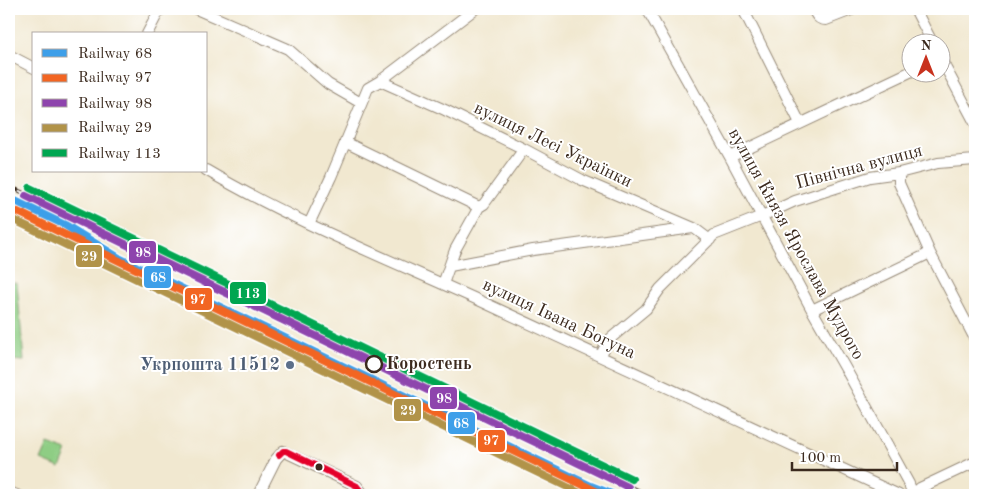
<svg xmlns="http://www.w3.org/2000/svg" width="984" height="504" viewBox="0 0 984 504" font-family="'Old Standard TT',serif">
<style>
.green{fill:#8ecd84;stroke:#647c51}
.lines{fill:none;stroke-linecap:round;stroke-linejoin:round}
.minor-casing{stroke:#968977;stroke-width:12}
.minor{stroke:#fff;stroke-width:10}
.rail-casing{stroke:#3b2a1e;stroke-width:4}
.rail{stroke:#fff;stroke-width:2;stroke-dasharray:5.5;stroke-linecap:butt}
.bus-1-casing{stroke:#fff;stroke-width:10}
.bus-1{stroke:#e4002b;stroke-width:6}
.rail-1-casing{stroke:#fff;stroke-width:11}
.rail-2-casing{stroke:#fff;stroke-width:11}
.rail-3-casing{stroke:#fff;stroke-width:11}
.rail-4-casing{stroke:#fff;stroke-width:11}
.rail-5-casing{stroke:#fff;stroke-width:11}
.rail-1{stroke:#3e9fe9;stroke-width:8}
.rail-2{stroke:#f26522;stroke-width:8}
.rail-3{stroke:#8e44ad;stroke-width:8}
.rail-4{stroke:#b19349;stroke-width:8}
.rail-5{stroke:#00a651;stroke-width:8}
.stop-dot{fill:#fff;stroke:#3b2a1e;stroke-width:2.5}
.service-dot{fill:#5c6f8a;stroke:#fff;stroke-width:2}
.bus-dot{fill:#3b2a1e;stroke:#fff;stroke-width:2}
.labels{text-anchor:middle;dominant-baseline:central;stroke-width:4;stroke-linejoin:round;paint-order:stroke}
.street-label{font-size:18px;fill:#3b2a1e;stroke:#fff}
.stop-label{font-size:18px;font-weight:bold;fill:#3b2a1e;stroke:#fff;text-anchor:start}
.service-label{font-size:18px;font-weight:bold;fill:#4e5e75;stroke:#fff;text-anchor:end}
.line-badge{stroke:#fff;stroke-width:2}
.badge-label{font-size:14px;text-anchor:middle;font-weight:bold;fill:#fff}
</style>
<rect width="100%" height="100%" fill="#fff"/>
<filter id="ink" filterUnits="userSpaceOnUse"><feTurbulence type="fractalNoise" baseFrequency=".02" numOctaves="2"/><feDisplacementMap in="SourceGraphic" scale="10" xChannelSelector="R" yChannelSelector="G"/><feConvolveMatrix kernelMatrix="1 2 1 2 8 2 1 2 1" color-interpolation-filters="sRGB"/></filter>
<filter id="wash" filterUnits="userSpaceOnUse"><feTurbulence type="fractalNoise" baseFrequency=".0096" numOctaves="4" result="noise"/><feDisplacementMap in="SourceGraphic" scale="20" xChannelSelector="R" yChannelSelector="G"/><feGaussianBlur stdDeviation="1.12" result="paint"/><feColorMatrix in="noise" values="0 0 0 0 0 0 0 0 0 0 0 0 0 0 0 0 0 1.4 0 .05"/><feComposite in="paint" operator="in"/></filter>
<g filter="url(#wash)">
<rect width="100%" height="100%" fill="#f1e8d0"/>
<path class="green" d="M9,283H17L24,361L9,360Z
M48,444L67,451L60,468L41,460Z"/>
</g>
<g filter="url(#ink)">
<g class="lines">
<g class="minor-casing">
<path id="minor" d="M196,9L288,49L328,84L361,103
M647,9L730,157L812,310L848,373L909,484L913,495
M743,9L800,123
M813,9C816,15 818,20 826,20L854,9
M915,9L932,42
M147,34L160,9
M9,55L34,68
M942,61L975,123
M380,81L445,110L524,149L582,180L694,228L710,240
M345,142L479,207
M730,157L912,71
M206,170C296,223 393,261 487,304C625,367 762,431 899,495
M899,173V183L930,253L975,339
M309,224L331,177L368,88L380,81L475,9
M450,266L533,250L693,228
M443,284L455,250L479,207L484,204L524,149
M812,310L930,253
M601,355L607,343L611,338L646,309L660,289L714,235L762,216L795,201L870,177L899,173L938,163L975,160
M9,492L17,495
M913,494L920,488L975,462
M258,495L276,459L283,451L357,486L364,495"/>
</g>
<use href="#minor" class="minor"/>
<g class="rail-casing">
<path id="rail" d="M9,186L144,250L648,495
M9,205L119,258
M612,495H613"/>
</g>
<use href="#rail" class="rail"/>
<g class="bus-1-casing">
<path id="bus-1" d="M279,455L283,451H286L357,486L364,495"/>
</g>
<use href="#bus-1" class="bus-1"/>
<g class="rail-1-casing">
<path id="rail-1" d="M9,198L65,225L119,258L591,486L614,495"/>
</g>
<g class="rail-2-casing">
<path id="rail-2" d="M18,212L604,495"/>
</g>
<g class="rail-3-casing">
<path id="rail-3" d="M26,196L628,487"/>
</g>
<g class="rail-4-casing">
<path id="rail-4" d="M14,220L584,495"/>
</g>
<g class="rail-5-casing">
<path id="rail-5" d="M30,188L632,479"/>
</g>
<use href="#rail-1" class="rail-1"/>
<use href="#rail-2" class="rail-2"/>
<use href="#rail-3" class="rail-3"/>
<use href="#rail-4" class="rail-4"/>
<use href="#rail-5" class="rail-5"/>
</g>
</g>
<circle class="stop-dot" cx="374" cy="364" r="8"/>
<circle class="service-dot" cx="290" cy="365" r="5"/>
<circle class="bus-dot" cx="319" cy="467" r="4.5"/>
<g class="labels">
<g class="street-label">
<text transform="translate(553 145) rotate(26)">вулиця Лесі Українки</text>
<text transform="translate(859 167) rotate(-15)">Північна вулиця</text>
<text transform="translate(796 244) rotate(61)">вулиця Князя Ярослава Мудрого</text>
<text transform="translate(559 319) rotate(25)">вулиця Івана Богуна</text>
</g>
<g class="stop-label">
<text x="386" y="364">Коростень</text>
</g>
<g class="service-label">
<text x="280" y="365">Укрпошта 11512</text>
</g>
</g>
<g class="line-badge">
<rect x="128" y="240" width="29" height="24" rx="5" fill="#8e44ad"/>
<rect x="75" y="244" width="28" height="24" rx="5" fill="#b19349"/>
<rect x="143" y="265" width="29" height="24" rx="5" fill="#3e9fe9"/>
<rect x="229" y="281" width="38" height="24" rx="5" fill="#00a651"/>
<rect x="184" y="287" width="29" height="24" rx="5" fill="#f26522"/>
<rect x="429" y="386" width="29" height="24" rx="5" fill="#8e44ad"/>
<rect x="393" y="398" width="29" height="24" rx="5" fill="#b19349"/>
<rect x="447" y="411" width="29" height="24" rx="5" fill="#3e9fe9"/>
<rect x="477" y="429" width="29" height="24" rx="5" fill="#f26522"/>
</g>
<g class="badge-label">
<text x="143" y="257">98</text>
<text x="89" y="261">29</text>
<text x="158" y="282">68</text>
<text x="248" y="298">113</text>
<text x="198" y="304">97</text>
<text x="444" y="403">98</text>
<text x="408" y="415">29</text>
<text x="461" y="428">68</text>
<text x="491" y="445">97</text>
</g>
<rect width="984" height="504" fill="none" stroke="#fff" stroke-width="30"/>
<rect x="32" y="32" width="175" height="140" fill="#ffffff" stroke="#b1aaa5"/>
<rect x="42" y="49" width="25" height="8" fill="#3e9fe9" stroke="#b1aaa5"/>
<text x="78" y="58" font-size="15" fill="#3b2a1e">Railway 68</text>
<rect x="42" y="74" width="25" height="8" fill="#f26522" stroke="#b1aaa5"/>
<text x="78" y="82" font-size="15" fill="#3b2a1e">Railway 97</text>
<rect x="42" y="99" width="25" height="8" fill="#8e44ad" stroke="#b1aaa5"/>
<text x="78" y="108" font-size="15" fill="#3b2a1e">Railway 98</text>
<rect x="42" y="124" width="25" height="8" fill="#b19349" stroke="#b1aaa5"/>
<text x="78" y="132" font-size="15" fill="#3b2a1e">Railway 29</text>
<rect x="42" y="149" width="25" height="8" fill="#00a651" stroke="#b1aaa5"/>
<text x="78" y="158" font-size="15" fill="#3b2a1e">Railway 113</text>
<g transform="translate(926 58)"><circle r="24" fill="#ffffff" stroke="#b1aaa5"/>
<path d="M0-4L9 19L0 12L-9 19Z" fill="#c8321e"/>
<text y="-8" font-size="14" font-weight="bold" text-anchor="middle" fill="#3b2a1e">N</text>
</g>
<path d="M792 462v8h105v-8" fill="none" stroke="#3b2a1e" stroke-width="2.5"/>
<text x="799" y="462" font-size="15" fill="#3b2a1e" stroke="#ffffff" stroke-width="4" paint-order="stroke">100 m</text>
</svg>
